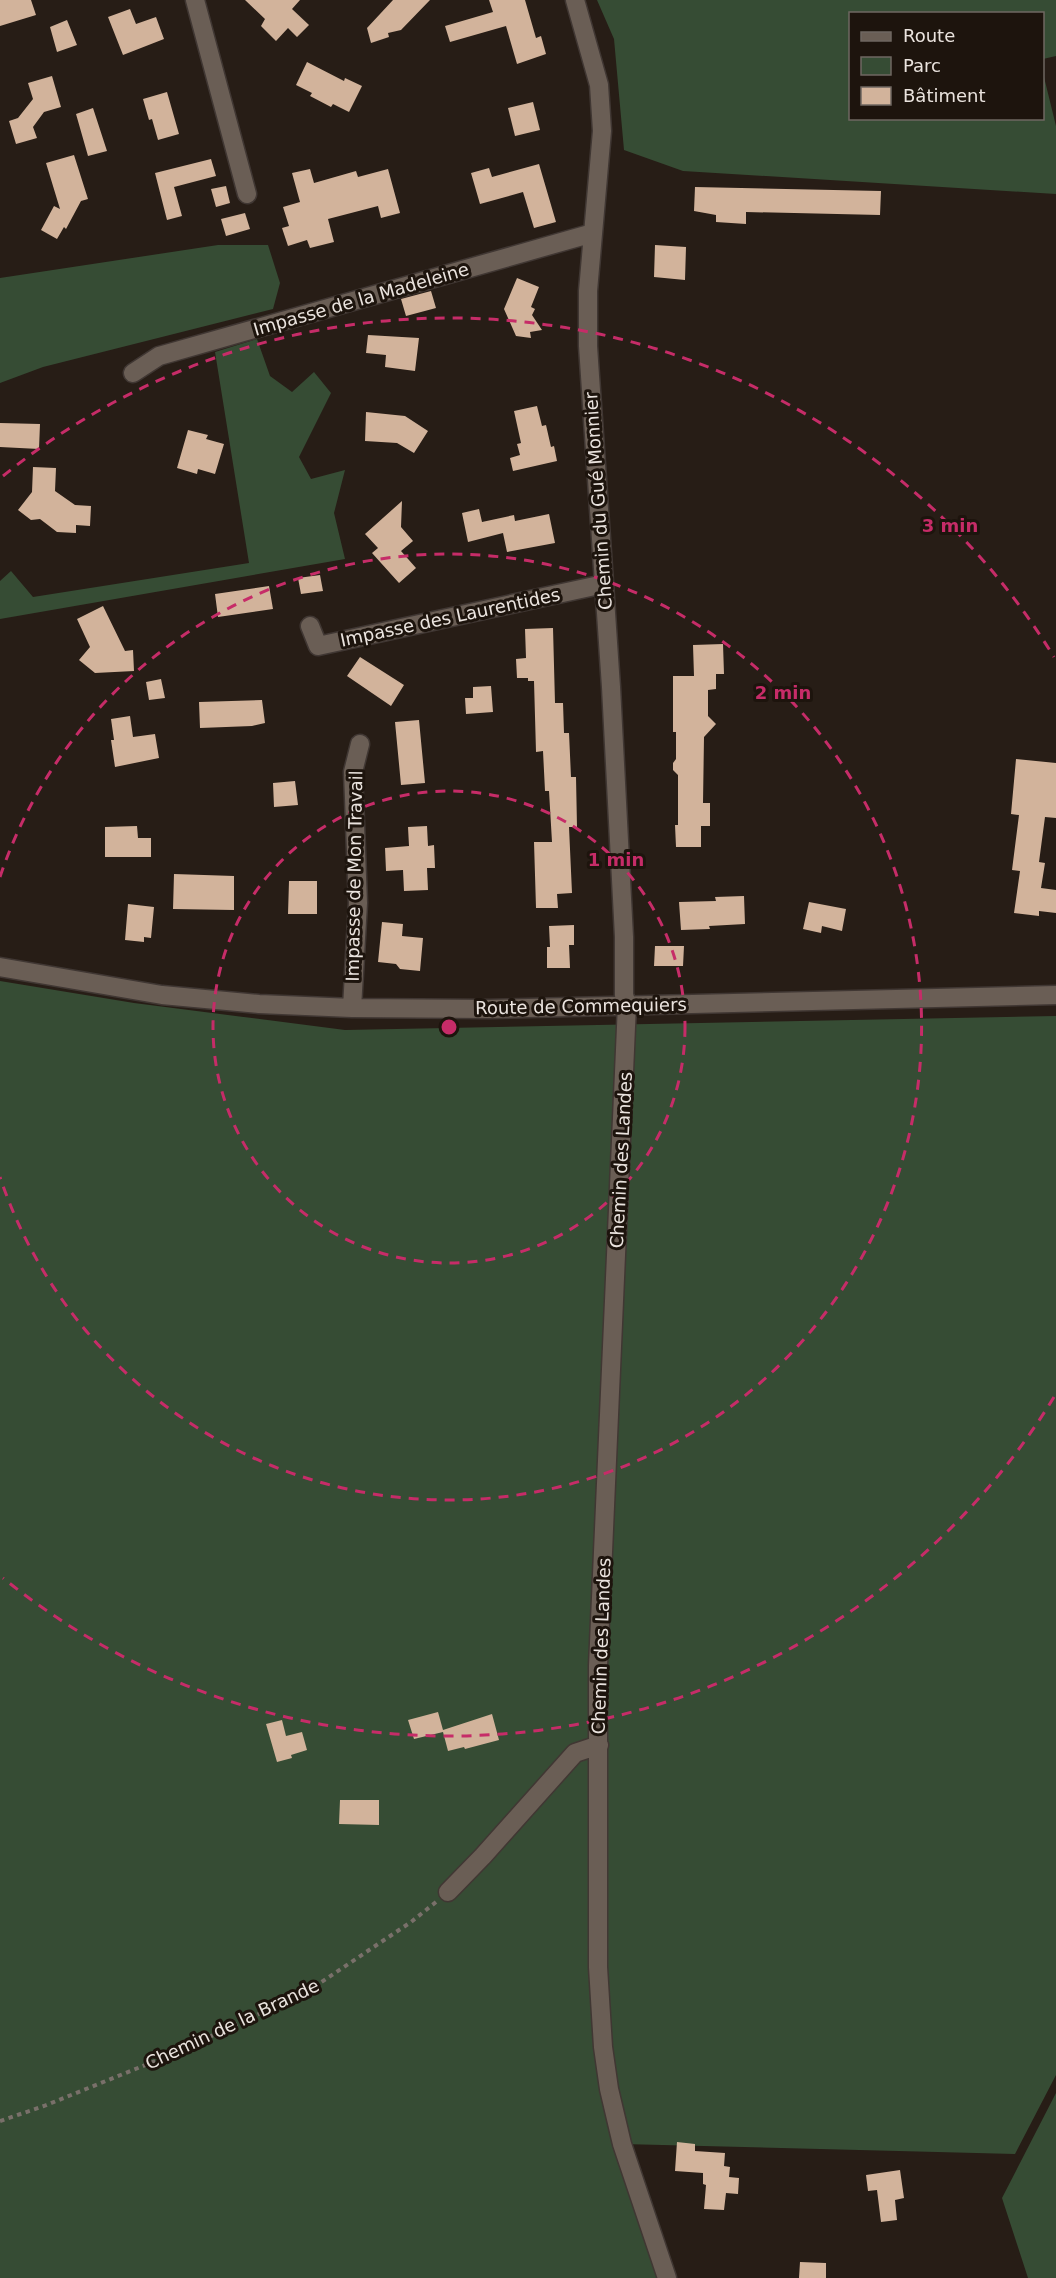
<svg xmlns="http://www.w3.org/2000/svg" width="1056" height="2278" viewBox="0 0 1056 2278" font-family="'DejaVu Sans',sans-serif">
<style>
.green{fill:#364c34}
.building{fill:#d2b39b}
.lines{fill:none;stroke-linecap:round;stroke-linejoin:round}
.minor-casing{stroke:#403733;stroke-width:21}
.path{stroke:#79706a;stroke-width:4;stroke-dasharray:4.5 4.5;stroke-linecap:butt}
.minor{stroke:#6a5e55;stroke-width:18}
.ring{fill:none;stroke:#c62c68;stroke-width:3;stroke-dasharray:10 8}
.labels{text-anchor:middle;dominant-baseline:central;stroke-width:6;stroke-linejoin:round;paint-order:stroke}
.street-label{font-size:18px;fill:#eae3de;stroke:#1d140d}
.centre{fill:#c62c68;stroke:#1d140d;stroke-width:3}
.ring-label{font-size:18px;text-anchor:middle;font-weight:bold;fill:#c62c68;stroke:#1d140d;stroke-width:6;stroke-linejoin:round;paint-order:stroke}
</style>
<rect width="100%" height="100%" fill="#271d16"/>
<path class="green" d="M597,0H1056V56L1043,59L1042,14H850V118H1042L1043,73L1056,126V194L683,171L624,150L614,39Z
M218,245H268L280,283L273,309L43,367L0,383V278Z
M257,339L270,376L292,392L314,372L331,393L299,457L311,479L345,470L334,513L345,559L0,619V581L11,571L33,597L249,563L215,352Z
M0,981L134,1003L345,1030L1056,1016V2075L1015,2154L622,2144L661,2278H0Z
M1056,2093V2278H1028L1002,2198Z"/>
<path class="building" d="M0,0H31L36,15L0,26Z
M245,0H300L292,9L309,25L297,37L288,28L276,41L261,26L265,19Z
M393,0H430L401,30L388,33L389,37L371,43L367,28Z
M489,0H525L536,38L541,36L546,54L517,64L506,26L450,42L445,26L493,12Z
M130,9L136,24L156,17L164,39L123,55L108,17Z
M67,20L77,45L57,52L50,27Z
M307,62L344,81L345,78L362,86L349,112L333,104L331,107L310,96L312,93L296,85Z
M52,76L61,107L44,112L33,127L37,138L16,144L9,121L18,118L33,99L28,83Z
M167,92L179,134L158,140L152,119L149,120L143,99Z
M533,102L540,130L515,136L508,108Z
M93,108L107,151L88,156L76,114Z
M74,155L88,199L81,201L66,229L64,227L57,239L41,230L54,206L60,209L46,163Z
M211,159L216,176L174,187L182,216L167,220L155,173Z
M539,164L556,222L534,228L523,192L480,204L471,173L489,168L492,177Z
M310,169L314,183L356,171L358,177L388,169L400,213L381,218L378,206L328,219L334,242L310,248L307,240L288,246L282,228L289,226L283,207L300,202L292,173Z
M226,186L230,203L216,207L211,189Z
M695,187L881,191L880,215L746,212V224L716,222V215L694,211Z
M245,213L250,229L226,236L221,219Z
M655,245L686,247L685,280L654,277Z
M517,278L539,287L531,307L535,309L532,315L542,330L530,332L531,338L516,336L504,309Z
M431,291L436,308L406,316L401,299Z
M368,335L419,338L415,371L385,367L386,355L366,353Z
M537,406L542,426L546,425L551,447L554,446L557,461L513,471L510,458L520,455L517,444L521,443L514,411Z
M366,412L405,416L428,431L414,453L397,443L365,441Z
M0,423L40,424L39,449L0,447Z
M188,430L208,435L206,439L224,444L215,474L198,469L197,474L177,468Z
M33,467L56,468L55,491L75,505L91,506L90,526L76,525V533L57,532L40,519L31,520L18,510L32,492Z
M402,501L401,527L413,541L401,551L416,568L399,583L372,553L378,548L365,534Z
M479,509L482,522L514,515L515,521L549,514L555,543L507,552L503,533L468,542L462,513Z
M320,575L323,591L301,594L298,578Z
M269,586L273,609L218,617L215,594Z
M103,606L125,651L133,650L134,671L95,673L79,660L90,647L77,619Z
M553,628L555,703H563L564,733H569L571,777H576L577,827H569L572,893L557,894L558,908H536L534,842H552L549,791H545L543,751L536,752L534,681H528V678H517L516,659L526,658L525,629Z
M723,644L724,674H716V689L708,690V716L716,724L704,737L703,803H710V826H701V847H676L675,825H678V775L673,770V763L676,759V732H673V676H694L693,645Z
M360,657L404,685L391,706L347,676Z
M161,679L165,698L149,700L146,682Z
M491,686L493,712L466,714L465,698H473V687Z
M262,700L265,723L252,726L200,728L199,702Z
M130,716L133,737L155,734L159,758L115,767L111,740H114L111,719Z
M419,720L425,783L401,785L395,722Z
M1016,759L1056,763V818L1045,817L1039,862L1045,863L1041,888L1056,890V913L1039,911V916L1014,913L1020,871L1012,870L1019,815L1011,814Z
M295,781L298,805L274,807L273,783Z
M137,826L138,838H151V857H105V827Z
M427,826L428,846L434,845L435,868H427L428,890L404,891L403,870L386,871L385,848L409,846L408,827Z
M174,874L234,876V910L173,909Z
M289,881H317V914H288Z
M744,896L745,924L709,926L710,929L681,930L679,902L716,901L715,897Z
M809,902L846,909L842,931L822,926L821,933L803,929Z
M128,904L154,907L151,938L144,937V942L125,940Z
M382,922L403,924L402,936L423,938L420,971L400,969L396,964L378,962Z
M574,925V945H569L570,968H547V947H550L549,926Z
M655,946H684L683,966H654Z
M438,1712L443,1730L492,1714L499,1740L465,1749L464,1747L448,1751L443,1732L414,1739L408,1720Z
M282,1720L286,1736L302,1732L307,1750L291,1755L292,1758L277,1762L266,1724Z
M340,1800H379V1825L339,1824Z
M677,2142L695,2144V2151L725,2153L724,2166L730,2167L729,2177L739,2178L738,2194L726,2193L724,2210L704,2209L706,2185L703,2184V2173L675,2171Z
M900,2170L904,2198L895,2200L897,2220L881,2222L877,2190L868,2191L866,2175Z
M800,2262L826,2263V2278H799Z"/>
<g class="lines">
<g class="minor-casing">
<path id="minor" d="M195,0L247,194
M575,0L599,85L602,131L588,291V346L611,687L624,937V995L627,1004L598,1666V1967L603,2047L609,2089L622,2144L667,2278
M133,373L159,356L593,233
M310,626L318,646L604,584
M0,967L162,995L259,1004L352,1008L489,1009L1056,995
M352,1008L358,903L353,772L360,744
M448,1892L483,1856L575,1753L599,1745"/>
</g>
<path class="path" d="M0,2121L44,2106L175,2053L308,1991L411,1922L436,1902"/>
<use href="#minor" class="minor"/>
</g>
<g class="ring">
<circle cx="449" cy="1027" r="236"/>
<path d="M0 877A473 473 0 1 1 0 1177"/>
<path d="M1054 1397A709 709 0 0 1 3 1578M3 476A709 709 0 0 1 1054 657"/>
</g>
<g class="labels">
<g class="street-label">
<text transform="translate(361 299) rotate(-16)">Impasse de la Madeleine</text>
<text transform="translate(598 501) rotate(-94)">Chemin du Gué Monnier</text>
<text transform="translate(450 617) rotate(-12)">Impasse des Laurentides</text>
<text transform="translate(354 876) rotate(-89)">Impasse de Mon Travail</text>
<text transform="translate(581 1006) rotate(-1)">Route de Commequiers</text>
<text transform="translate(621 1160) rotate(-87)">Chemin des Landes</text>
<text transform="translate(601 1646) rotate(-88)">Chemin des Landes</text>
<text transform="translate(232 2024) rotate(-25)">Chemin de la Brande</text>
</g>
</g>
<circle cx="449" cy="1027" r="9" class="centre"/>
<g class="ring-label">
<text x="950" y="532">3 min</text>
<text x="783" y="699">2 min</text>
<text x="616" y="866">1 min</text>
</g>
<rect x="849" y="12" width="195" height="108" fill="#1d140d" stroke="#6f6761" stroke-width="1.5"/>
<rect x="861" y="32" width="30" height="9" fill="#6a5e55" stroke="#6f6761" stroke-width="1.5"/>
<text x="903" y="42" font-size="18" fill="#eae3de">Route</text>
<rect x="861" y="57" width="30" height="18" fill="#364c34" stroke="#6f6761" stroke-width="1.5"/>
<text x="903" y="72" font-size="18" fill="#eae3de">Parc</text>
<rect x="861" y="87" width="30" height="18" fill="#d2b39b" stroke="#6f6761" stroke-width="1.5"/>
<text x="903" y="102" font-size="18" fill="#eae3de">Bâtiment</text>
</svg>
